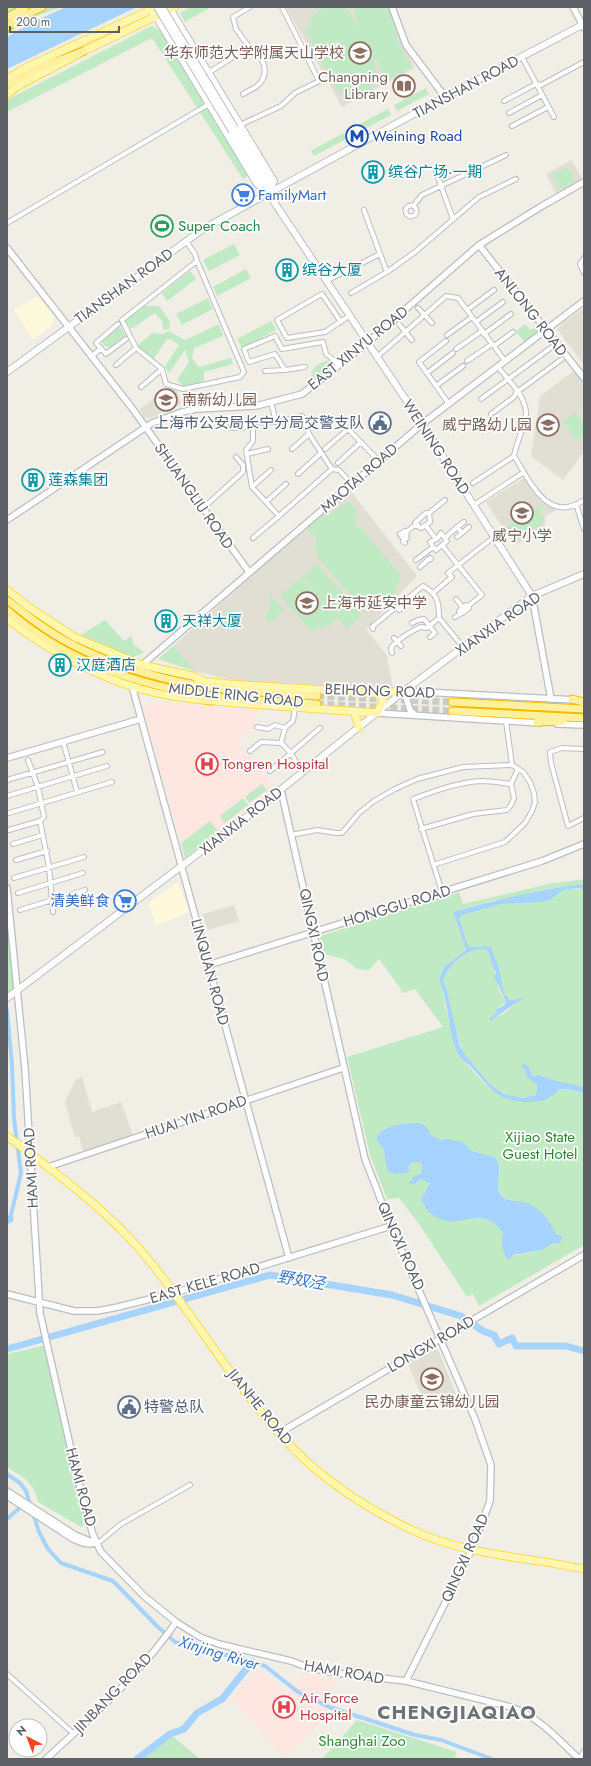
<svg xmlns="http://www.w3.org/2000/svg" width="591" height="1766" viewBox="0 0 591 1766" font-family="Jost,'Noto Sans SC',sans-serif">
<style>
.commercial{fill:#fff9dc}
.education{fill:#e1ded4}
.medical{fill:#fee6e1}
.green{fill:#c0eac3;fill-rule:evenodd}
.water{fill:#a7d3ff}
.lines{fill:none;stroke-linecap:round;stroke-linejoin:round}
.canal{stroke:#a7d3ff;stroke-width:4}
.river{stroke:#a7d3ff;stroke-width:7}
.trunk-tunnel{stroke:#ccccc6;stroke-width:7;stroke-dasharray:7 3.5;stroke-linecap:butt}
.minor-casing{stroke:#babdc2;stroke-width:6}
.tertiary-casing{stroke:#babdc2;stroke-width:8}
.secondary-casing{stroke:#bbbec4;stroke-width:8}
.primary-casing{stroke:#ffd950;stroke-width:9}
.trunk-casing{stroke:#f6b900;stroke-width:9}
.minor{stroke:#fff;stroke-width:4}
.tertiary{stroke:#fff;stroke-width:5.5}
.secondary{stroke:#fff;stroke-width:6}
.primary{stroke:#fff7ac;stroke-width:7}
.trunk{stroke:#fff09d;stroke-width:7}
.secondary-bridge-casing{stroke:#bbbec4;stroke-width:8;stroke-linecap:butt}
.secondary-bridge{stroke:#fff;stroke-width:6}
.labels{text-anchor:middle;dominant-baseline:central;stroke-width:3.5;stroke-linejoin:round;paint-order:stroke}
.education-label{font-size:15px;fill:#785e54;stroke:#fff;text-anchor:end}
.street-label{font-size:15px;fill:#5d6167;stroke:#fff}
.transit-label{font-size:15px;fill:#164399;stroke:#fff;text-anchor:start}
.culture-label{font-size:15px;fill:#0d838f;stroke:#fff;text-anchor:start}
.shop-label{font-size:15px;fill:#366cbe;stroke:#fff;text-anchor:start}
.leisure-label{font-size:15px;fill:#27864d;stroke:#fff;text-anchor:start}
.service-label{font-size:15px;fill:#4e5e75;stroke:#fff;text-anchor:end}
.health-label{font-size:15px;fill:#be3a42;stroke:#fff;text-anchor:start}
.park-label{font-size:15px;fill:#2d8737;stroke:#fff}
.water-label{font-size:16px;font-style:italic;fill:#3b76c6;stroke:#fff}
.district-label{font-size:19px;font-weight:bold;letter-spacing:1px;fill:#6e7379;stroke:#fff}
</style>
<rect width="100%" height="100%" fill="#f1efe5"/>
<path class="commercial" d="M37,296L54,317L53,324L33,340L14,310Z
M178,882L189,912L156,926L149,903Z"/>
<path class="education" d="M286,7H389L399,37L415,68L342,107Z
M572,160L583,180L556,194L546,174Z
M584,308V365L557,329L563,323Z
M575,370L584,381V452L563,480L531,456L540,396Z
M171,386H175L181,404L151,418H144L140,409L157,396L172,391Z
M525,477L541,500L547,505L559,509L545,516V531L514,545L486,502Z
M349,489L417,576L366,629L387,656L393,688L248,683L197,672L173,646Z
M234,905L239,921L208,930L203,914Z
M82,1077L92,1112L121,1102L133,1135L83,1152L79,1136L75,1138L65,1101L76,1079Z
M438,1350L456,1394L428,1411L408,1364L430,1351Z"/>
<path class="medical" d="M157,701L257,710L253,728L237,742L274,787L185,858L142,706Z
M256,1669L288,1693L305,1672L335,1681L328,1714L286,1759L232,1699Z"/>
<path class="green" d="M7,7H62L33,17L7,34Z
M191,7H211L185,22L180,13Z
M324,7H340L348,10C357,24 375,57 377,72C378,83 365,98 354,98C345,99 339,92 334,86L304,29L309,27L313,15Z
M354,7H389L399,35L396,37L412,67L387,80C378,63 353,26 354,7Z
M152,26L161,31L249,175L243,179L152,38L7,112V100Z
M426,88L429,94L397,111L394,105Z
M388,109L391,115L359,132L356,126Z
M343,133L346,139L314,156L311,151Z
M567,167L575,182L559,190L552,175Z
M234,244L240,255L209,271L203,260Z
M246,269L251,278L217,296L213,287Z
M190,271L196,279L167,301L162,293Z
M208,298L213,309L182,325L176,314Z
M145,306H159L170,321L169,329L163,330V322L155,313L131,329L125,320Z
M271,321L276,330L242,348L237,339Z
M119,324L126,335L110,347L104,346L102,339Z
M219,324L223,336L194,348L192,358L199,367L231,358L233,364L204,372V386L188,391L177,380L189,362L185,350L169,373L165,366L179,345L172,340L167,339L153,360L137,346L152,333L162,334L169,331L185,340Z
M525,324L530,330L537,325L541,330L524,342L516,331Z
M329,360L331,367L318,379L311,377C312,366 319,363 329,360Z
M576,412L584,423V436L577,441L563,421Z
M348,501L358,512L353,516L357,521L354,524L361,528L401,575C398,581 397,591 393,596C385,608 368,610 357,602L318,558L315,546L317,538L306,528L324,512L329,515Z
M543,504L544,507L538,511L544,518L543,523L520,539L511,537L508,533V530L505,528Z
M317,564L362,615L347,629L301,577Z
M300,578L337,618L328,626L312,631L280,596Z
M270,594L284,610L270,623L266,618L270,607Z
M105,620L124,641L131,636L134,645L144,652L134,657L79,636Z
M173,646L197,672L158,659Z
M262,784L267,790L249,803L245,797Z
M243,798L248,805L225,823L220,816Z
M210,821L218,831L185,858L181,843Z
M584,879V884L541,890L500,901L495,900L453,912L466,950L444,967L439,979L442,987L446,1009L456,1050L461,1058L487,1086L505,1098L522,1102L550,1098L559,1089H567L584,1093V1245L479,1306L473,1294L467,1297L419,1224L399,1198L387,1199L370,1155L347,1057L443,1027L415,989L402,993L400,988L379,959L369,970L357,969L344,959L324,954L320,936L459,892L463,904L549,884ZM416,1123H421L431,1135L437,1139L463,1142C466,1145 468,1149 471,1151C480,1156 495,1153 499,1163C503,1173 493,1188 503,1196C508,1202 516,1200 523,1202C538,1207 549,1220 556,1234L562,1236L559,1243C550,1244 543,1249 534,1252C525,1254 515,1254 506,1258C505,1250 505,1241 503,1233C492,1198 437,1244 421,1199L430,1183L420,1179L414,1185L413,1182L410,1184L415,1175H419L422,1171L421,1162H410V1169L384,1153L383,1148L376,1140L381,1132L385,1129Z
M569,888L584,889V1087L557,1081L539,1075L532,1076L525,1070L526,1074L537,1085L536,1095L523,1098L504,1094L489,1083L463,1053L453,1018L447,991L443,980C450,964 468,946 487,950L490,955L500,992L506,1002L495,1010L497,1012L491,1018L502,1015L524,997L510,1000L504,993L492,949L482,946L470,947L467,944L459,917L462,915L502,904L542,902L550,900L563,890Z
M7,912L15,988L7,994Z
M46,1345L85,1524L81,1527L38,1502C34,1482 24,1478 7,1467V1354Z
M357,1720L457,1752L454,1759H322Z
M170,1734L200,1759H137Z"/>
<path class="water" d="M66,7H137L7,69V37L33,22Z
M584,884V889L577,888L563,890L550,900L542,902L502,904L462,915L459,917L467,944L470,947L488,946L492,949L499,969L504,993L510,1000L525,997L490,1021L489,1019L497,1012L495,1010L504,1005L506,1002L497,982L494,978L496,972C491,966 492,957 487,950C468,946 450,964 443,980L447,991L460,1046L465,1055L489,1083L504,1094L523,1098L536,1095L537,1085L527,1077L525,1070L521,1066L524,1063L530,1069L532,1076L539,1075L557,1081L584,1087V1093L567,1089H559C550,1101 538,1103 524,1102C496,1101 489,1086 472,1068C466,1062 459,1058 456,1050C448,1027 448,1001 439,979L444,967L466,950L453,912C496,900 540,889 584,884Z
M416,1123C427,1123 426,1127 431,1135L441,1140L446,1139L463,1142L472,1151L494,1157C507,1167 491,1187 503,1197C509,1202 517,1200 524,1202C539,1206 550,1220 556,1234L563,1236L562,1239L559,1243L552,1244L542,1250L513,1255L509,1260C502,1255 501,1241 503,1233C498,1226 494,1221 486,1219C477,1217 467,1220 458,1221C441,1223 426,1215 421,1199L430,1183L420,1179L414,1185L413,1183L410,1185L409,1181L412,1180L415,1175H419L422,1171L421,1162L410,1163L408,1173L394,1174L388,1171L383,1148L376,1140C380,1125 403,1124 416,1123Z"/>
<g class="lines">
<path class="canal" d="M7,1010L12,1065L14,1119L21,1173L10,1219L7,1223
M7,1474L20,1483L26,1491L39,1532L48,1549L61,1563L113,1581L157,1626L175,1642L210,1652L238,1657L265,1666L298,1692L329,1707L415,1735L441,1740L492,1759
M7,1519L23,1505"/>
<path class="river" d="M7,1219H10
M7,1349L270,1275L392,1295L461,1316L483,1331L494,1335L499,1344L512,1338L516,1346H566L584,1351
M137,1759L170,1734L184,1729L197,1713L222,1699L252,1662"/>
<path class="trunk-tunnel" d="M317,696L452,702
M317,704L452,711"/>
<g class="minor-casing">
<path id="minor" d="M522,57L554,117
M208,73L249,47L236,29L233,17L250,7
M243,94C248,91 253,89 257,86C272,73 263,56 249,47
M504,101L536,84L541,85L584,62
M509,113L542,95
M240,125L281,106L295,93L319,81L282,7
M512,126L548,107
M436,172L453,219
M405.5 211a5.5 5.5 0 1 1 11 0a5.5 5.5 0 1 1-11 0Z
M413,206L422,195L506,155
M364,210L380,254
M7,223L209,104
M186,241L195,254L197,261L122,320L136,348L162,369L166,384L183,389L240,377L244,372L197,261
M584,258L580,264L584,273
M387,272L415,252L479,197L516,179
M326,281L380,254L387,272L351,293
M418,308L432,323
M467,310L494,290
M341,322L322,294L277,320L287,338L325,332L349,316
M476,322L503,302
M118,324L96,343L106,354L126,339
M399,324L412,340
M484,334L511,314
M447,335L472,317
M446,341L419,362L449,404
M494,346L513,332
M456,349L482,331
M91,357L101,348
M377,357L446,296L458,298L505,361
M467,361L492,344
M116,365L136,348
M305,367L285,370L275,354L249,362L244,349L275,336L282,349L323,342L326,354L340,365
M498,367C509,381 531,401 525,420C522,432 516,444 514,456C530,481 548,525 584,500
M265,371L285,370
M427,373L453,353
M436,386L463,366
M141,387L162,369
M481,399L552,347
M491,414L514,397L517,392L562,359
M246,422V427L231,428V423L276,422L271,402
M253,422V441L246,450L252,487L279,516L332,469L309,434L302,416L276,422
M292,449L309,434
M325,449L348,429L379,461
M247,454L268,449
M338,463L361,442
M332,469L339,470L352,484
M298,474L321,453
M473,483L514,456
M252,487L271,470
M266,502L286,484
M576,504L584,529
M474,505L524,472
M203,508L243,472V465L236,457
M429,513L445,500
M415,523L426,513H429L430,522L421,528L417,526
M426,526L436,539
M457,527L462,533L457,537
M406,532L415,525L416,526L418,525
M462,533L469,527
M253,538L279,516
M445,538L457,527L464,522
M405,543L403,541L407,538L405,535L402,537L400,534L405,531L407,534L405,535
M442,545L482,595L468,606L469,608L462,613L459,611L466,605L468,606
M416,560L433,547L430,542L437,539L441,533L447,541L436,550L433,547
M420,567L430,558L431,559
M433,593L452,577L448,573L494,537
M456,599L463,608
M455,617L462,613
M412,623L418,620L424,619L435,633L430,637
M373,629L372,627L396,607L399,610L404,606L402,603L423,586C438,594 439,603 439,618
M394,638L401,646
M392,653L391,648C395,641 413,630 421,627L427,628L439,618L463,647
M506,721L512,765
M257,727L268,729L275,725L285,728
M63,741L77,792
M584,749L562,748L550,752L551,763L568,826L584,818
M250,751L261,742L281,743L285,728L293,721L295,707
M28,760L38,787L44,817L40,821L49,867L53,912
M295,760L291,753L320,728
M270,771L291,753L281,743
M7,780L103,752
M7,796L107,766
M9,813L112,782
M421,829L473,814L507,810L511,805L514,798L511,784L518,769
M9,830L40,821
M291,835L317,830L336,833H342L359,813L374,801L395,789L417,779L463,767L512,765L523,772L530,782L534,793L535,802L532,811L525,823L505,842L433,865
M13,844L43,835
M16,860L47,851
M14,878L84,857
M442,892L413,799C435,791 458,782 482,781C492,781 502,783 511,784
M18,893L83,873
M20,910L85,890
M97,1544L121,1524L190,1485
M7,1674L74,1734
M579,1759L584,1751"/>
</g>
<g class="tertiary-casing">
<path id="tertiary" d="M392,7L406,45L445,97
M573,7L584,28
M479,245L584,378
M7,248L132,408L249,572
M7,520L152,423L182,412L196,409L256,406L302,394L367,343L479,245L542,206L584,182
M532,596L551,699
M142,665L422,424L584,301
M132,686L289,1258
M377,713L540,723
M415,715L410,710L404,691L576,700
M557,724L584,725
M7,758L141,719
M281,790L365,1159L391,1226L475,1419L491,1465L490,1501L472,1549L406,1681
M7,888L25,1069L40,1313L77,1476L93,1535L101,1552L144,1596L176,1622L200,1637L219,1644L291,1661L310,1668L336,1673L406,1681L511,1707C539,1717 558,1739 579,1759
M208,965L542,861L584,844
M48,1167L343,1068
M7,1294L74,1311H97L118,1307L174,1293L391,1226
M279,1433L584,1255
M7,1491L75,1535L97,1544
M7,1496L73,1539L83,1543L92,1544
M46,1759C91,1718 142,1672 176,1622"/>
</g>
<g class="secondary-casing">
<path id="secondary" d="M169,7L274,181L269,192
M152,10L257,184L268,191
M235,128L269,183V188
M232,131L272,199L422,424L532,596
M7,372L203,229L445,97L584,24
M7,998L249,815L404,691L532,596L584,574"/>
</g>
<g class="primary-casing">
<path id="primary" d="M7,79L27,67L157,7
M7,94L18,86L84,51L175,7
M7,590L27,606L74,637L142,665L193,676L204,681L229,684L375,693L404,691
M7,619C48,650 92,675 141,689C176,699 213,701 249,704C292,707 334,710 377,713L383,701L380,695L375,693
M354,711L359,727
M7,1136C57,1174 108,1210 148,1259C202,1325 243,1402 305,1460C337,1489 374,1512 412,1530C465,1555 527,1557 584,1569"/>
</g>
<g class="trunk-casing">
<path id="trunk" d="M7,18L25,7
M7,27L21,17L42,7
M7,85L36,69L84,51
M7,600C17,607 26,615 36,622C83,657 150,678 208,687C244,692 281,693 317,696
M7,610C62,659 133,684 205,695C241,701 280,701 317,704
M198,698L210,701
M572,699L584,702
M452,702L584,709
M452,711L584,718
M537,722L563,721"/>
</g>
<use href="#minor" class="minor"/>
<use href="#tertiary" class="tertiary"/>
<use href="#secondary" class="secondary"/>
<use href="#primary" class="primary"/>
<use href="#trunk" class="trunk"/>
<g class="secondary-bridge-casing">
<path id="secondary-bridge" d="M157,7L232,131
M162,7L235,128"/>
</g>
<use href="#secondary-bridge" class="secondary-bridge"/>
</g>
<defs>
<g id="school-ring" transform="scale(1.15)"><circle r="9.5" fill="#fff" stroke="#8d6e63" stroke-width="1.5"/><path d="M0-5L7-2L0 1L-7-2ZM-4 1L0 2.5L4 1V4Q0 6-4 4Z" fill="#8d6e63"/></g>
<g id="library-ring" transform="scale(1.15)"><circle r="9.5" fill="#fff" stroke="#8d6e63" stroke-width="1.5"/><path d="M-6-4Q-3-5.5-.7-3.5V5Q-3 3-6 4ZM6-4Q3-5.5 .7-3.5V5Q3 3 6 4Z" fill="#8d6e63"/></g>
<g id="metro-ring" transform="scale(1.15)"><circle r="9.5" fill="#fff" stroke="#1a4fb4" stroke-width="1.5"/><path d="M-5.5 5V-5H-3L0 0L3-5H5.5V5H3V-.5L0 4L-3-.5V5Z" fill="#1a4fb4"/></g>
<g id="building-ring" transform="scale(1.15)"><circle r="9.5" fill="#fff" stroke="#0f9aa8" stroke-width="1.5"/><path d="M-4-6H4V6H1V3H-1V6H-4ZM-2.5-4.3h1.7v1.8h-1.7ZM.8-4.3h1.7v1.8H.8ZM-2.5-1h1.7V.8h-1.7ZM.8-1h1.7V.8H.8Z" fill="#0f9aa8"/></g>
<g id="supermarket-ring" transform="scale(1.15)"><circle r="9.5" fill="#fff" stroke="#3f7fe0" stroke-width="1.5"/><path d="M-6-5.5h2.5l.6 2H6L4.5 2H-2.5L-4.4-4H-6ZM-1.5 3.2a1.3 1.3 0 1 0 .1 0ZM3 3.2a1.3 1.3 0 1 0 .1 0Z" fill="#3f7fe0"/></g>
<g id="stadium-ring" transform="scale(1.15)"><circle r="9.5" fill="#fff" stroke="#2e9e5b" stroke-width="1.5"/><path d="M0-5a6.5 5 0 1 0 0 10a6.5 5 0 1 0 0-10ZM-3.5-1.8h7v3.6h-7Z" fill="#2e9e5b"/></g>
<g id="civic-ring" transform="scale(1.15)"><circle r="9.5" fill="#fff" stroke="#5c6f8a" stroke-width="1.5"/><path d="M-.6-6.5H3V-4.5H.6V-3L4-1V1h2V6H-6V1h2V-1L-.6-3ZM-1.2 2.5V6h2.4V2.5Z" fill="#5c6f8a"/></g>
<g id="hospital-ring" transform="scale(1.15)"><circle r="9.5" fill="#fff" stroke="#e0444e" stroke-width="1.5"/><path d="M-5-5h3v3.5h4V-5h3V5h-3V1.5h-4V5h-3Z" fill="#e0444e"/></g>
</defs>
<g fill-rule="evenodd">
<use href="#school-ring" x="360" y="53"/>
<use href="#library-ring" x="404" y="86"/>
<use href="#metro-ring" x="357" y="136"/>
<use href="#building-ring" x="373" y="172"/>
<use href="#supermarket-ring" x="243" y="195"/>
<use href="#stadium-ring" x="162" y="226"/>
<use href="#building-ring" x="287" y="270"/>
<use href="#school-ring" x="166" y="400"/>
<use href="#civic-ring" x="380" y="423"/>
<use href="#school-ring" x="548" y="425"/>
<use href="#building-ring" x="33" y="480"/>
<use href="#school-ring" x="522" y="513"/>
<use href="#school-ring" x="307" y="603"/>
<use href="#building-ring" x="166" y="621"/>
<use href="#building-ring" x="60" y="665"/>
<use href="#hospital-ring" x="207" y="764"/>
<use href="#supermarket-ring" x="125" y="901"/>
<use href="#school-ring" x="432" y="1379"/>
<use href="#civic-ring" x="129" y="1407"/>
<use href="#hospital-ring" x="284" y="1707"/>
</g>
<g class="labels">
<g class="education-label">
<text x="344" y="53">华东师范大学附属天山学校</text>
<text x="388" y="77">Changning<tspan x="388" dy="17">Library</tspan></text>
<text x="182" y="400" text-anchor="start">南新幼儿园</text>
<text x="532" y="425">威宁路幼儿园</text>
<text x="522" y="536" text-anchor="middle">威宁小学</text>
<text x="322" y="603" text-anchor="start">上海市延安中学</text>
<text x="432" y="1402" text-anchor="middle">民办康童云锦幼儿园</text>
</g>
<g class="street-label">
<text transform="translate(466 87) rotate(-28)">TIANSHAN ROAD</text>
<text transform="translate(124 286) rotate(-36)">TIANSHAN ROAD</text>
<text transform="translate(531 312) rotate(52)">ANLONG ROAD</text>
<text transform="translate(358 348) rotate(-39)">EAST XINYU ROAD</text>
<text transform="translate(436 447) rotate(57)">WEINING ROAD</text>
<text transform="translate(359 478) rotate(-41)">MAOTAI ROAD</text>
<text transform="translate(194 496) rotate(55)">SHUANGLIU ROAD</text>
<text transform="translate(498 624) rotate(-35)">XIANXIA ROAD</text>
<text transform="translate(380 691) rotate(2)">BEIHONG ROAD</text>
<text transform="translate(236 695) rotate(6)">MIDDLE RING ROAD</text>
<text transform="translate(241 821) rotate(-38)">XIANXIA ROAD</text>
<text transform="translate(397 906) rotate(-17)">HONGGU ROAD</text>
<text transform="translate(314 935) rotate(78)">QINGXI ROAD</text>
<text transform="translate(210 972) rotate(75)">LINQUAN ROAD</text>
<text transform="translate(196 1117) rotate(-19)">HUAI YIN ROAD</text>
<text transform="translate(31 1168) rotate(-93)">HAMI ROAD</text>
<text transform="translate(401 1246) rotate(66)">QINGXI ROAD</text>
<text transform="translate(205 1283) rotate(-16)">EAST KELE ROAD</text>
<text transform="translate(431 1344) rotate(-30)">LONGXI ROAD</text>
<text transform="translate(260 1407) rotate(51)">JIANHE ROAD</text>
<text transform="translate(81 1487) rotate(75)">HAMI ROAD</text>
<text transform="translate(465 1558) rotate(-66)">QINGXI ROAD</text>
<text transform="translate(344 1672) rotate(10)">HAMI ROAD</text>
<text transform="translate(113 1693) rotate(-46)">JINBANG ROAD</text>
</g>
<g class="transit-label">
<text x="372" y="136">Weining Road</text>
</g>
<g class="culture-label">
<text x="388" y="172">缤谷广场·一期</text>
<text x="302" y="270">缤谷大厦</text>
<text x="48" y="480">莲森集团</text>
<text x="182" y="621">天祥大厦</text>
<text x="76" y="665">汉庭酒店</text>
</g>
<g class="shop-label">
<text x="258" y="195">FamilyMart</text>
<text x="110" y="901" text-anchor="end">清美鲜食</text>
</g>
<g class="leisure-label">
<text x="178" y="226">Super Coach</text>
</g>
<g class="service-label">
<text x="364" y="423">上海市公安局长宁分局交警支队</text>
<text x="144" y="1407" text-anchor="start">特警总队</text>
</g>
<g class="health-label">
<text x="222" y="764">Tongren Hospital</text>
<text x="300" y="1698">Air Force<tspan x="300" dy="17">Hospital</tspan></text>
</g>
<g class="park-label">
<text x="540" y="1137">Xijiao State<tspan x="540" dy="17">Guest Hotel</tspan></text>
<text x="362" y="1741">Shanghai Zoo</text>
</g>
<g class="water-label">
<text transform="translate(301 1280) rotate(9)">野奴泾</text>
<text transform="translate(219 1653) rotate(17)">Xinjing River</text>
</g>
<g class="district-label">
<text x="457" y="1712">CHENGJIAQIAO</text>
</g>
</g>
<rect width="591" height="1766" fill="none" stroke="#5d6167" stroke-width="16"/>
<g transform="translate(28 1738) rotate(318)"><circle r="19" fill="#ffffff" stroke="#bec0c2"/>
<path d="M0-3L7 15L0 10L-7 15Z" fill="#fa4122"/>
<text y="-6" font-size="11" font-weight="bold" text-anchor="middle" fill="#5d6167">N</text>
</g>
<path d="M10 26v6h109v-6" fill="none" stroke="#5d6167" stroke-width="2"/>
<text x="16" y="26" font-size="12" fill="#5d6167" stroke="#ffffff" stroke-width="3" paint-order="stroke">200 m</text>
</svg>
